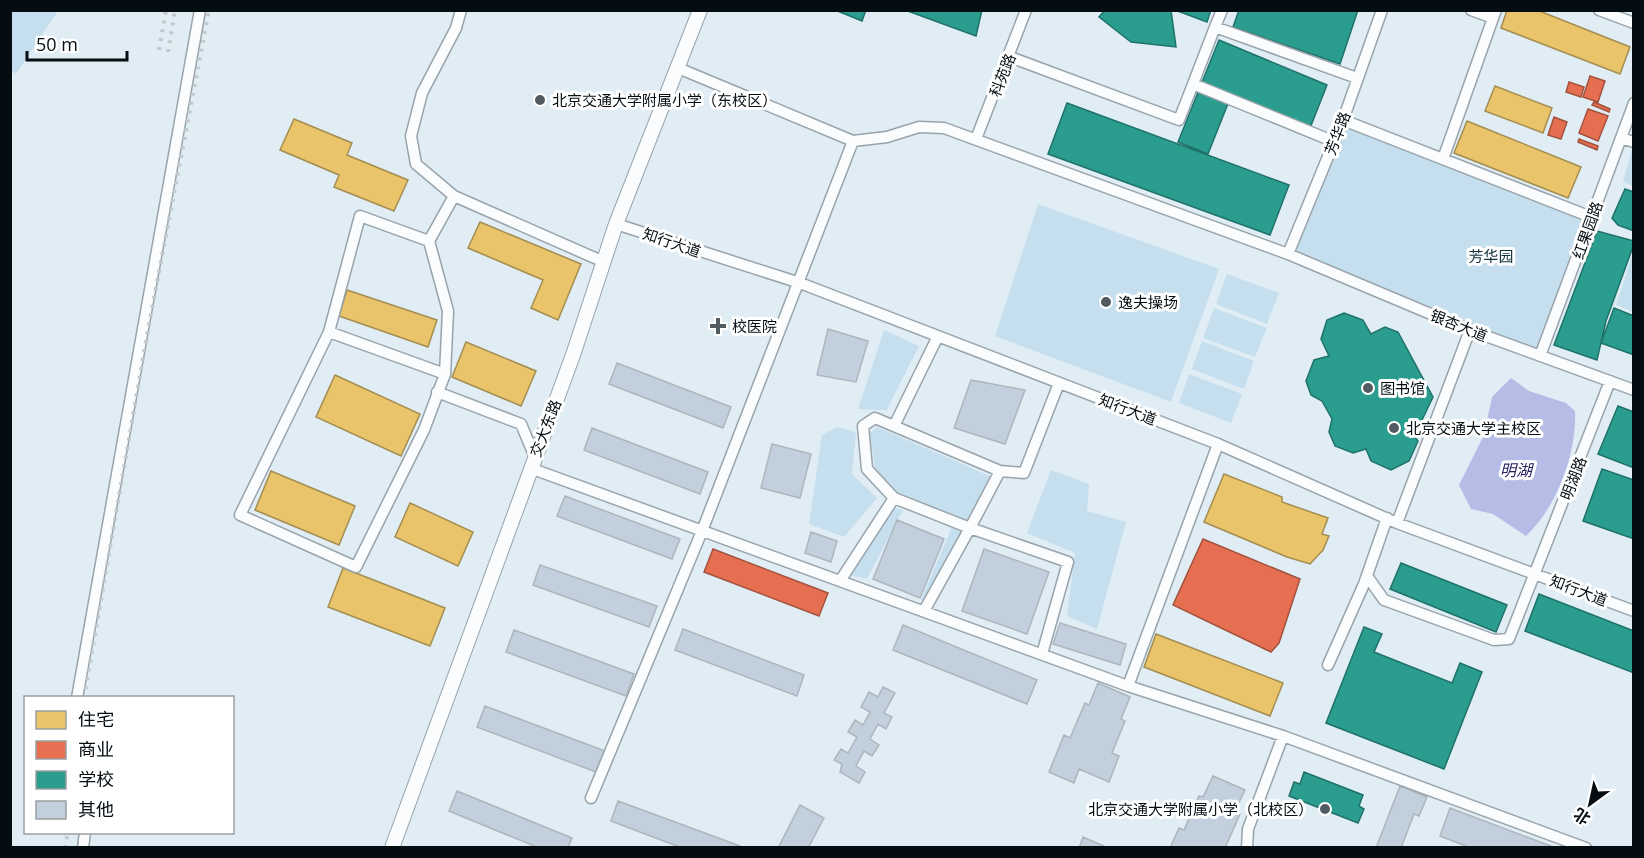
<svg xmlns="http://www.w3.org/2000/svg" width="1644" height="858" viewBox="0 0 1644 858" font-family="'Open Sans','Noto Sans SC',sans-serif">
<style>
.green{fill:#c6dfee}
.water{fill:#b5bde6}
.homes{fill:#e9c46a;stroke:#a48d50;stroke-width:1.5}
.shops{fill:#e76f51;stroke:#a3523e;stroke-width:1.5}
.schools{fill:#2a9d8f;stroke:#1f726a;stroke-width:1.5}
.building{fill:#c2cfdc;stroke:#adb5bd;stroke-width:1.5}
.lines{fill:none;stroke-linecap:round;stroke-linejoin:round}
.minor-casing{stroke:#98a3aa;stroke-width:13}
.tertiary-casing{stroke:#98a3aa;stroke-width:16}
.minor{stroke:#fafcfe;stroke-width:10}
.tertiary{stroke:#fafcfe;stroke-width:14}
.rail{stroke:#c4c8ca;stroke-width:4;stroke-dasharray:3 6;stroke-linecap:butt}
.poi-dot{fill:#515b61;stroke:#fff;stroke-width:2}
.labels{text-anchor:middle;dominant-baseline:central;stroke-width:6;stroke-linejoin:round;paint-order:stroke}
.street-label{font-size:15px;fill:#040d12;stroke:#fff}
.poi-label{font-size:15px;fill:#040d12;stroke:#fff;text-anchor:start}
.park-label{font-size:15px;fill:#13303f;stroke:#fff}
.water-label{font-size:16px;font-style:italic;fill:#252161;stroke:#fff}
</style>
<rect width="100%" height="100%" fill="#e0edf5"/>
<path class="green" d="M10,11H58L16,74L11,70Z
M1349,122L1587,216L1537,355L1290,249Z
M1633,145L1634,146L1633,186L1623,182Z
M1038,204L1219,269L1171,402L995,336Z
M1633,253V312L1616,305Z
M1227,274L1279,293L1267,324L1216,304Z
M1214,308L1267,328L1255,357L1203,338Z
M884,330L919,346L887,410L858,409Z
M1202,341L1254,361L1244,389L1192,369Z
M1189,374L1242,394L1231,423L1179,403Z
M837,427L856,432L852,474L877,498L844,537L809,524L822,435Z
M877,427L990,476L968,522L898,494L875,470L870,433Z
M1051,470L1089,484L1087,511L1126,522L1097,629L1067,616L1075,553L1027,533Z
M892,507L903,510L867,579L850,575Z
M952,527L962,531L926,601L921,600Z"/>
<path class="water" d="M1511,378L1529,391L1566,403L1575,411C1577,453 1557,507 1526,536L1493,514L1471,509L1459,485L1484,435L1492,397Z"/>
<path class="homes" d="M1507,10H1537L1630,47L1620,74L1501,28Z
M1495,86L1552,108L1543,133L1485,111Z
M294,119L352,143L347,155L408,180L394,211L334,187L339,175L280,150Z
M1467,121L1581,167L1568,198L1454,153Z
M480,222L581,264L558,320L531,308L543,280L468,248Z
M347,290L437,320L428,347L339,316Z
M466,342L536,371L521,406L452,377Z
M335,375L420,414L401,456L316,417Z
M271,471L355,506L339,545L255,510Z
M1224,474L1282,497V502L1328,518L1322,534L1329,536L1323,550L1310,564L1287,557L1204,522Z
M410,503L473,532L458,566L395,537Z
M343,568L445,608L430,646L328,607Z
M1156,634L1283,683L1270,716L1144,667Z"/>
<path class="shops" d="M1590,76L1605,81L1598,102L1583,97Z
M1569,82L1584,87L1581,97L1566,92Z
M1594,102L1610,109L1609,112L1592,105Z
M1588,109L1608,116L1598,141L1579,133Z
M1554,117L1567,122L1561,139L1548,135Z
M1579,139L1598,146L1597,150L1578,142Z
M1203,539L1300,579L1279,643L1271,652L1173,605Z
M713,549L828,593L819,616L704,572Z"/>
<path class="schools" d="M835,10H866L862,21Z
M905,10H982L976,36Z
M1105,10H1171L1176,47L1131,42L1099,17Z
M1175,10H1211L1207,22Z
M1239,10H1358L1340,64L1233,27Z
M1219,40L1327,85L1310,128L1231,96L1208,154L1178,142Z
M1067,103L1289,185L1270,235L1048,154Z
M1625,189L1634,192V231L1618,225L1612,218Z
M1597,231L1634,241V244L1606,321L1597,360L1554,345Z
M1614,308L1634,316V355L1601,343Z
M1344,313L1363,320L1371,334L1385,327L1398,332L1433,397L1422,420L1407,426L1418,441L1409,461L1391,470L1371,461L1366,449L1353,453L1335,446L1329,432L1332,419L1322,401L1311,395L1306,381L1314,360L1329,356L1321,339L1327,320Z
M1618,406L1634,412V468L1598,454Z
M1602,469L1634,480V539L1583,521Z
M1401,563L1507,605L1496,632L1390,589Z
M1539,594L1634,631V673L1525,631Z
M1364,627L1382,634L1374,652L1452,683L1460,663L1482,672L1444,769L1326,723Z
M1304,772L1363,795L1359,806L1364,809L1358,823L1289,796L1294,782L1300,784Z"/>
<path class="building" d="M828,329L868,341L856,382L817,375Z
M617,363L731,407L723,428L609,384Z
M971,380L1025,390L1005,444L954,428Z
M592,428L708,472L700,494L584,450Z
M772,444L811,454L800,498L761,488Z
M565,496L680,539L672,559L557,516Z
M897,520L944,539L920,598L873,579Z
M811,532L837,541L831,562L805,553Z
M984,549L1049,572L1027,634L962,611Z
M540,565L657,606L649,627L533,585Z
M1060,623L1126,644L1120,665L1053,644Z
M903,625L1037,680L1027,704L893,650Z
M683,629L804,675L797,696L675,650Z
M514,630L634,674L626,696L506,652Z
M1098,683L1130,697L1121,719L1125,721L1112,753L1119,756L1109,782L1079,769L1074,783L1049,772L1064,735L1070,738L1085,703L1089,705Z
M883,687L895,693L884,713L892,717L886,729L878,724L870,739L879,745L872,756L864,751L856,766L865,772L859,783L840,772L842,764L834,760L841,749L848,753L857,737L848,732L855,720L863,725L870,712L861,707L869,692L878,697Z
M485,706L605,751L596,772L477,727Z
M1213,776L1245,790L1235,811L1240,814L1226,846L1229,848H1170L1179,828L1184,830L1199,796L1203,797Z
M1400,786L1427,797L1419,816L1414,814L1401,848H1376Z
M457,791L572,838L568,848H539L449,811Z
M618,801L740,846L739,848H682L611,821Z
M800,805L824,818L808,848H778Z
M1450,808L1556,848H1471L1440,836Z
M1083,837L1108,848H1079Z"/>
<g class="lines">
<g class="minor-casing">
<path id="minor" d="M461,10L456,28L422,93L411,136L416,164L454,196L604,262
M1222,10L1215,27L1357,78
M1471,10L1493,18L1496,10
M1599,10L1634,23
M1215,27L1193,84L1335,142
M1010,57L1179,120L1193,84
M678,68L853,141L887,137L919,127L944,128L1288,254L1464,328L1634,390
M1343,120L1591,217
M1621,138L1634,142
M976,139L1026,10
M1443,159L1493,18
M616,224L800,283L1218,444L1397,523L1634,611
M429,241L360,216L329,332L240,515L356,567L424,430L445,374
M1288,254L1343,120L1382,10
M329,332L445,374L448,311L429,241L454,196
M1540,356L1634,103
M437,392L521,424L534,455
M894,426L938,336
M530,468L1128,686L1283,736L1586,848
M894,498L867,469L863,426L875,418L1000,471
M1397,523L1470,330
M1367,576L1384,600L1494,640L1509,639L1610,381
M840,581L894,498L970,528L1000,471L1024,473L1059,383
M924,611L970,528L1068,562L1042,654
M1328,665L1364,584L1387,518
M1128,686L1218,444
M77,698L200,10
M591,798L702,531L853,141
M83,848L85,832
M1247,848L1248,829L1283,736"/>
</g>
<g class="tertiary-casing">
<path id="tertiary" d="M392,848L573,355L616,224L700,10"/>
</g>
<use href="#minor" class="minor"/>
<use href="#tertiary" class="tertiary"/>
<path class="rail" d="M159,50L166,10
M168,52L175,10
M84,698L147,335L209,10
M65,848L68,832"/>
</g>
<g class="poi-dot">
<circle cx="540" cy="100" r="6"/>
<circle cx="1106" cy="302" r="6"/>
<path d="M715 317h6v6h6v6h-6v6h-6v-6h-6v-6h6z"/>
<circle cx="1368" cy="388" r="6"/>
<circle cx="1394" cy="428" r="6"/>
<circle cx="1325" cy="809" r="6"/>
</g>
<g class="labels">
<g class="street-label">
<text transform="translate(1002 75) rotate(-68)">科苑路</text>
<text transform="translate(1337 133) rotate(-69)">芳华路</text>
<text transform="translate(1587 230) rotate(-70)">红果园路</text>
<text transform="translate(672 242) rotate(19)">知行大道</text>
<text transform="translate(1459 325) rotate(22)">银杏大道</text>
<text transform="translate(1128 409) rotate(21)">知行大道</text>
<text transform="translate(545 428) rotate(-69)">交大东路</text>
<text transform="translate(1573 478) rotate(-69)">明湖路</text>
<text transform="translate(1579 590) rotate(21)">知行大道</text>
</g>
<g class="poi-label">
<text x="552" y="100">北京交通大学附属小学（东校区）</text>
<text x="1118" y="302">逸夫操场</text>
<text x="732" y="326">校医院</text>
<text x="1380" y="388">图书馆</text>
<text x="1406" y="428">北京交通大学主校区</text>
<text x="1313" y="809" text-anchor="end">北京交通大学附属小学（北校区）</text>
</g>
<g class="park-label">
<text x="1491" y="256">芳华园</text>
</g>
<g class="water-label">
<text x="1516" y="470">明湖</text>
</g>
</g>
<rect width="1644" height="858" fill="none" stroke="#040d12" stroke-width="24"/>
<rect x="24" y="696" width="210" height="138" fill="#ffffff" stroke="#9b9ea0" stroke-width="1.5"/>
<rect x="36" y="711" width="30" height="18" fill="#e9c46a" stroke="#9b9ea0" stroke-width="1.5"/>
<text x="78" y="726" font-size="18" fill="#040d12">住宅</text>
<rect x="36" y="741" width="30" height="18" fill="#e76f51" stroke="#9b9ea0" stroke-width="1.5"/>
<text x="78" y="756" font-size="18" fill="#040d12">商业</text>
<rect x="36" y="771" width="30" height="18" fill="#2a9d8f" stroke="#9b9ea0" stroke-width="1.5"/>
<text x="78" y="786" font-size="18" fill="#040d12">学校</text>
<rect x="36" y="801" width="30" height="18" fill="#c2cfdc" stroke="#9b9ea0" stroke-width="1.5"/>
<text x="78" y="816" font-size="18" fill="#040d12">其他</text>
<g transform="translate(1590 804) rotate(213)" stroke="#ffffff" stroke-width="4.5" paint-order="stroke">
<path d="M0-4.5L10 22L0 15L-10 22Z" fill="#040d12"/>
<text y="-9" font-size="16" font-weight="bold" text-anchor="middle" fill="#040d12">北</text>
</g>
<path d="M27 51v9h100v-9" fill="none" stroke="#040d12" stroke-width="3"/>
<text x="36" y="51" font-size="18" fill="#040d12" stroke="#ffffff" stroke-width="4.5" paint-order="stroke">50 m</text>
</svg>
